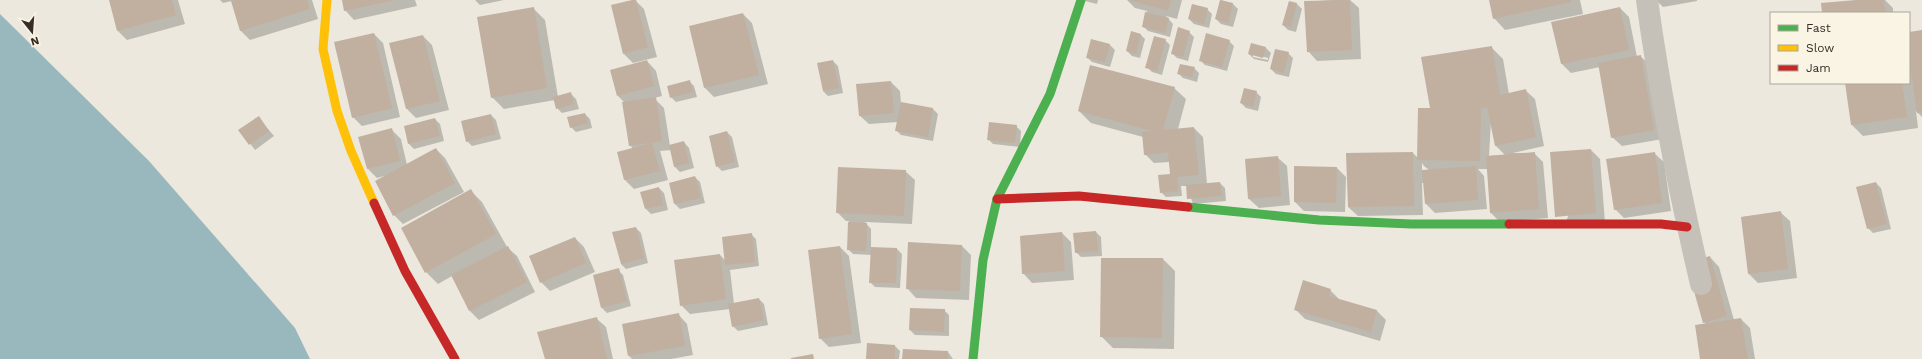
<svg xmlns="http://www.w3.org/2000/svg" width="1922" height="359" viewBox="0 0 1922 359" font-family="'Work Sans',sans-serif">
<style>
.water{fill:#99b8be}
.shadow{fill:#0003;fill-rule:evenodd}
.building{fill:#c1b09f}
.lines{fill:none;stroke-linecap:round;stroke-linejoin:round}
.street{stroke:#c5c0b8;stroke-width:22}
.fast{stroke:#4caf50;stroke-width:9}
.slow{stroke:#ffc107;stroke-width:9}
.jam{stroke:#c62828;stroke-width:9}
</style>
<rect width="100%" height="100%" fill="#ece8de"/>
<path class="water" d="M0,14L149,161L295,328L310,359H0Z"/>
<path class="shadow" d="M110,0H178L185,24L127,40L118,31Z
M220,0H312L318,19L250,40L241,31L232,1L223,3Z
M343,0H415L417,6L354,20L345,10Z
M475,0H504L480,5Z
M635,0L644,9L657,57L633,63L624,54Z
M1081,0H1098L1097,4Z
M1127,0H1182L1177,19L1166,16L1173,24L1170,37L1148,31L1143,26L1147,11L1135,8Z
M1221,0L1233,4L1238,9L1233,27L1221,24L1216,19Z
M1332,0H1350L1359,8L1361,59L1317,61L1308,51L1305,2Z
M1490,0H1580L1583,14L1505,30L1494,18Z
M1656,0H1697V1L1663,7Z
M1867,0H1885L1893,8V13H1823Z
M1289,2L1297,4L1302,9L1296,32L1288,30L1283,25Z
M533,8L545,20L558,97L571,94L576,99L579,109L562,113L557,108L555,100L504,109L492,97Z
M1620,8L1629,17L1637,57L1640,56L1650,65L1663,139L1622,146L1612,137L1600,67L1571,73L1562,64L1553,23Z
M1207,9L1212,14L1209,28L1194,24L1189,19Z
M743,14L752,23L768,84L714,97L705,88Z
M1922,31V117L1916,111L1918,128L1863,136L1852,125L1846,83H1909V33Z
M1189,32L1194,37L1188,61L1177,58L1172,53Z
M374,34L383,43L400,117L362,126L353,117Z
M1140,34L1145,39L1140,58L1132,56L1127,51Z
M423,36L432,45L449,110L416,118L407,109L390,44Z
M1092,40L1110,45L1115,50L1110,67L1092,62L1087,57Z
M1165,40L1170,45L1162,75L1152,72L1147,67Z
M1229,41L1234,46L1227,71L1205,65L1200,60Z
M1491,47L1503,59L1509,94L1525,90L1535,99L1544,146L1513,153H1534L1543,162L1548,218L1500,222L1491,213L1488,169H1478L1484,176L1487,209L1435,213L1426,204L1424,183H1422L1423,215L1358,216L1348,207L1413,153L1418,158L1431,109ZM1491,120L1496,146L1505,155L1489,156ZM1422,163L1424,166L1429,170L1422,171Z
M1266,48L1271,53L1268,62L1254,59L1249,54ZM1253,54L1268,58V60L1253,57Z
M1288,53L1293,58L1289,77L1276,74L1271,69Z
M647,61L656,71L662,96L654,98L664,108L670,146L684,142L689,148L694,168L680,172L675,167L671,150L660,151L668,180L634,189L625,180L633,149L630,145L625,103L618,96Z
M833,61L838,66L843,93L828,96L823,91Z
M1194,68L1199,73L1197,82L1183,78L1178,73Z
M689,81L694,86L697,97L676,102L671,97Z
M891,82L900,91L901,103L933,109L938,114L933,141L901,135L896,130L898,122L869,124L859,115Z
M1174,88L1186,99L1178,129L1194,128L1203,137L1207,184L1220,183L1225,188L1226,201L1193,204L1187,186H1181L1182,196L1166,197L1161,192L1171,175L1170,162L1154,163L1145,154L1143,137L1091,123L1079,111Z
M1256,92L1261,97L1258,111L1246,108L1241,103Z
M585,114L590,119L592,128L576,132L571,127Z
M491,115L496,120L501,139L472,146L467,141Z
M258,117L274,136L255,150L240,130Z
M435,119L440,124L444,141L414,149L409,144L405,127Z
M1016,126L1021,131L1020,147L993,144L988,139Z
M392,130L401,139L407,165L436,149L445,158L464,192L403,224L394,215L384,176L377,178L368,169Z
M727,132L732,137L739,167L722,171L717,166Z
M1591,150L1600,159L1605,222L1565,225Z
M1654,153L1664,162L1671,211L1624,218L1615,209Z
M1277,157L1287,166L1290,205L1259,208L1249,199Z
M1337,168L1346,177L1345,212L1304,211L1295,202Z
M905,171L915,180L912,224L865,222L871,229V248L897,249L902,254L900,288L875,287L870,282L872,255L853,254L848,249L849,221H846L837,212Z
M695,177L700,182L705,203L680,209L675,204L670,183Z
M1876,183L1881,188L1891,229L1873,233L1868,228Z
M659,188L664,193L668,210L651,214L646,209Z
M471,191L482,202L507,247L517,256L535,292L479,320L470,311L452,276L438,284L426,272Z
M1780,212L1790,221L1797,278L1758,283L1749,274L1742,217Z
M636,228L641,233L648,263L626,269L621,264Z
M1096,232L1101,237L1102,256L1081,257L1076,252Z
M1062,233L1071,242L1074,280L1032,283L1023,273L1021,236Z
M751,234L756,239L759,266L730,270L734,304L759,299L764,304L768,325L738,331L733,326L730,309L690,314L681,305L720,255L726,261Z
M575,238L584,247L595,272L550,291L541,282Z
M962,246L971,255L969,300L916,298L907,288Z
M840,247L849,256L861,343L829,347L820,338Z
M1710,257L1719,267L1734,320L1741,319L1750,328L1755,359H1701L1706,324L1704,322Z
M1163,259L1175,271L1174,349L1113,348L1101,336Z
M618,270L623,275L631,306L607,313L602,308Z
M1330,290L1340,300L1377,311L1386,320L1380,341L1305,319L1296,310Z
M944,310L949,315V336L915,335L910,330Z
M678,314L687,324L693,355L671,359H632L629,356L623,325Z
M596,318L606,327L613,359H546Z
M895,346L900,351L899,359H867Z
M948,352L953,359H903Z"/>
<path class="building" d="M109,0H172L176,15L117,31Z
M234,0H307L310,9L240,31L231,1Z
M342,0H391V1L344,11Z
M632,0H636L648,47L623,54L611,5Z
M1129,0H1171L1168,11Z
M1220,0L1233,3L1228,23L1215,19Z
M1350,0L1352,50L1307,52L1304,1Z
M1489,0H1571V2L1493,19Z
M1856,0H1884L1885,13H1822L1821,3Z
M1289,1L1297,3L1291,27L1282,25Z
M1192,4L1208,8L1204,24L1188,19Z
M534,7L547,88L491,98L477,17Z
M1620,7L1629,50L1561,64L1551,22Z
M1145,12L1169,18L1165,33L1142,27Z
M743,13L759,75L704,88L689,26Z
M1178,27L1190,31L1183,57L1171,54Z
M1922,30V112L1917,113L1909,57V32Z
M1131,31L1141,34L1136,54L1126,51Z
M374,33L392,108L352,118L334,42Z
M1206,33L1230,40L1222,67L1199,61Z
M423,35L440,101L406,109L389,43Z
M1154,36L1166,39L1157,71L1145,68Z
M1091,39L1110,44L1105,62L1086,58Z
M1251,43L1266,47L1263,58L1248,54Z
M1492,46L1500,95L1526,89L1536,137L1495,146L1487,107L1477,109H1481L1480,161L1417,160L1418,108H1430L1421,57Z
M1275,49L1289,52L1284,73L1270,69Z
M1641,55L1654,130L1611,138L1598,63Z
M647,60L654,86L617,96L610,70Z
M833,60L839,88L823,91L817,63Z
M1180,64L1195,67L1192,77L1177,74Z
M1090,65L1175,87L1163,130L1194,127L1199,175L1177,177L1178,191L1160,193L1158,175L1170,174L1168,152L1144,155L1142,132L1152,131L1078,111Z
M690,80L693,92L670,98L667,86Z
M891,81L894,113L859,116L856,84Z
M1845,83H1902L1907,117L1851,125Z
M1244,88L1257,91L1253,107L1240,103Z
M571,92L574,104L556,109L553,97Z
M656,97L662,141L629,146L622,102Z
M901,102L933,108L928,137L895,131Z
M585,113L588,123L570,128L567,117Z
M491,114L496,134L466,142L461,121Z
M259,116L269,131L249,145L238,130Z
M435,118L440,136L408,144L404,126Z
M989,122L1017,125L1015,143L987,140Z
M392,128L400,161L367,169L358,137Z
M727,131L735,162L716,167L709,136Z
M684,141L689,163L674,167L669,145Z
M652,143L660,171L624,180L617,152Z
M436,148L455,183L393,216L375,181Z
M1591,149L1596,213L1555,217L1550,152Z
M1413,152L1414,206L1348,207L1346,153Z
M1535,152L1539,209L1490,213L1486,156Z
M1655,152L1662,203L1614,210L1606,159Z
M1278,156L1281,196L1248,199L1245,159Z
M1294,166L1337,167L1336,203L1294,202Z
M1476,166L1478,200L1425,204L1422,170Z
M838,167L906,170L904,216L836,213Z
M695,176L701,198L674,204L669,183Z
M1220,182L1222,196L1187,199L1186,185Z
M1876,182L1887,224L1867,229L1856,187Z
M659,187L663,205L645,209L640,192Z
M471,189L496,234L425,273L401,228Z
M1781,211L1788,269L1748,274L1741,217Z
M848,222L867,223L866,251L847,250Z
M636,227L644,258L621,264L612,232Z
M1096,231L1098,251L1075,253L1073,233Z
M1062,232L1065,271L1022,274L1020,236Z
M752,233L755,262L725,265L722,237Z
M575,237L586,263L540,283L529,256Z
M908,242L962,245L960,291L906,289Z
M508,246L527,282L469,311L451,275Z
M840,246L852,334L819,339L808,250Z
M871,247L897,248L896,283H869Z
M720,254L726,299L680,306L674,260Z
M1710,256L1727,316L1703,323L1686,263Z
M1101,258H1163L1162,338L1100,337Z
M619,268L627,301L601,308L593,275Z
M1303,280L1331,289L1329,296L1377,310L1371,332L1294,310Z
M759,298L764,320L732,327L728,304Z
M910,308L945,309L944,332L909,330Z
M679,313L685,346L628,356L622,324Z
M597,317L607,359H545L537,332Z
M1741,318L1748,359H1700L1695,325Z
M867,343L895,345V359H866Z
M903,349L948,351V359H902Z
M813,354L814,359H791V358Z"/>
<g class="lines">
<path class="street" d="M1647,0C1660,95 1679,190 1701,284"/>
<path class="fast" d="M1188,207L1319,220L1411,224H1509
M973,359L983,260L997,199L1050,94L1081,0"/>
<path class="slow" d="M327,0L323,49L337,111L351,151L374,203"/>
<path class="jam" d="M997,199L1079,196L1188,207
M374,203L405,271L455,359
M1509,224H1661L1687,227"/>
</g>
<rect x="1770" y="12" width="140" height="72" fill="#faf4e5" stroke="#aca599"/>
<rect x="1778" y="25" width="20" height="6" fill="#4caf50" stroke="#aca599"/>
<text x="1806" y="32" font-size="12" fill="#362e26">Fast</text>
<rect x="1778" y="45" width="20" height="6" fill="#ffc107" stroke="#aca599"/>
<text x="1806" y="52" font-size="12" fill="#362e26">Slow</text>
<rect x="1778" y="65" width="20" height="6" fill="#c62828" stroke="#aca599"/>
<text x="1806" y="72" font-size="12" fill="#362e26">Jam</text>
<g transform="translate(32 32) rotate(163)" stroke="#faf4e5" stroke-width="3" paint-order="stroke">
<path d="M0-3L7 15L0 10L-7 15Z" fill="#362e26"/>
<text y="-6" font-size="11" font-weight="bold" text-anchor="middle" fill="#362e26">N</text>
</g>
</svg>
